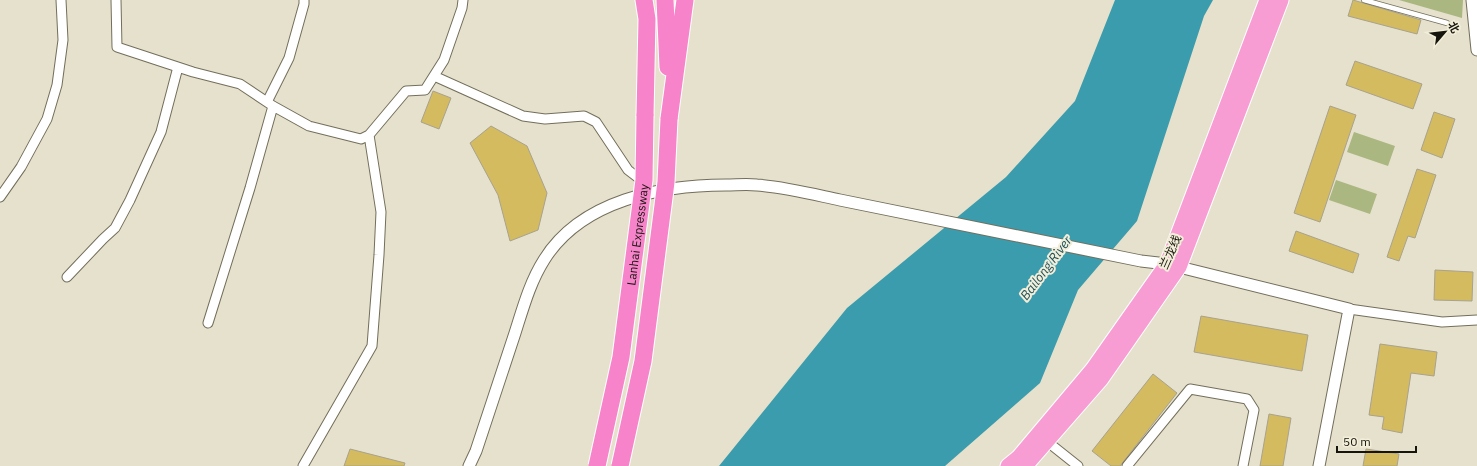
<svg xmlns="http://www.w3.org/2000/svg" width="1477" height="466" viewBox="0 0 1477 466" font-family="'IBM Plex Sans','Noto Sans SC',sans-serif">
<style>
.green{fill:#abb780}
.water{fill:#3b9cad}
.building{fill:#d4bb5f;stroke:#a8a28f}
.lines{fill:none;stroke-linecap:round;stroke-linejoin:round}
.service-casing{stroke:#736e5b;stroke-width:6}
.minor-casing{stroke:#736e5b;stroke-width:11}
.tertiary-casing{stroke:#736e5b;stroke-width:13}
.trunk-casing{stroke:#fff;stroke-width:17}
.motorway-casing{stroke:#fff;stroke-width:19}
.service{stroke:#fff;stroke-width:4.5}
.minor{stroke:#fff;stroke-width:9}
.tertiary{stroke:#fff;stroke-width:11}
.trunk{stroke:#f89cd4;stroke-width:15}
.motorway{stroke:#f784ca;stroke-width:17}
.motorway-bridge-casing{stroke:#fff;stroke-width:19;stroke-linecap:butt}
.motorway-bridge{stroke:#f784ca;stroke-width:17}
.labels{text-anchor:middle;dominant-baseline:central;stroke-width:4;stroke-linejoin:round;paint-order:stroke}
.street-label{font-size:12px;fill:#16150d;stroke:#f3eed9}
.water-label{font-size:13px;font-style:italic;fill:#1c525c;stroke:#f3eed9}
</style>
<rect width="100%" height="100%" fill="#e6e1cc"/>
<path class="green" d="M1399,0H1463L1462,18Z
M1354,132L1395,146L1388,166L1347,152Z
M1336,180L1377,194L1370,214L1329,200Z"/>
<path class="water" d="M1115,0H1213L1204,16L1137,221L1078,290L1040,383L945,466H719L847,308L1006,177L1075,101Z"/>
<path class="building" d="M1353,0L1421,20L1417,34L1348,16Z
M1355,61L1422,84L1413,109L1346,85Z
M433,91L451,98L439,129L421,122Z
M1330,106L1356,115L1320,222L1294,213Z
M1434,112L1455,119L1442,158L1421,150Z
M491,126L527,146L547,193L538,230L510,241L498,195L470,143Z
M1417,169L1436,175L1415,238L1408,236L1399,261L1387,257Z
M1296,231L1359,254L1353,273L1289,251Z
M1435,270L1473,272L1472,301L1434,300Z
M1201,316L1308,335L1302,371L1194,352Z
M1380,344L1437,352L1434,376L1411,373L1402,433L1382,429L1384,417L1369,415Z
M1153,374L1177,393L1120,466H1111L1092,451Z
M1269,414L1291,418L1283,466H1260Z
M350,449L405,463L404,466H344Z
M1366,449L1399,454L1397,466H1363Z"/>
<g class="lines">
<g class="service-casing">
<path id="service" d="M1364,0L1447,23"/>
</g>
<g class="minor-casing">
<path id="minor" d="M116,0L117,47L193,72L240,84L273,106L309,126L361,139L369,135L406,91L425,90L444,60L462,8L463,0
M434,76L523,116L545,119L584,116L596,122L628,170L645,183
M267,102L289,58L304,4V0
M0,197L21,167L47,119L57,85L63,40L61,0
M67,277L103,239L115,228L130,200L161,132L178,67
M1349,309L1442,322L1477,320
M208,323L250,188L273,106
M1044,439L1078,466
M303,466L372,346L379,255L381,212L369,135
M1127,466L1190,389L1247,399L1254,410L1243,466"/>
</g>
<g class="tertiary-casing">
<path id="tertiary" d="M1472,0L1477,50
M469,466L476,451C489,411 502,372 515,333C523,308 530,282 544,260C581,200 662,185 726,185C736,185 747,184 757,185C785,187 812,194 840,200L1141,261L1167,264L1349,309L1319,466"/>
</g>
<g class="trunk-casing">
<path id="trunk" d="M1008,466L1019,457L1093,369L1167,264L1267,0
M1025,466L1101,379L1179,267L1281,0"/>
</g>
<g class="motorway-casing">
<path id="motorway" d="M644,0L647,19L645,116
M665,0L668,67
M669,119L685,0"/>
</g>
<use href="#service" class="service"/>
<use href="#minor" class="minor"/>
<use href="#tertiary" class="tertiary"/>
<use href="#trunk" class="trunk"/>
<use href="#motorway" class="motorway"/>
<g class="motorway-bridge-casing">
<g id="motorway-bridge">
<path id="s1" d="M597,466L621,357L644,180L645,116"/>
<path d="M620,466L643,361L666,182L669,119"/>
</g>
</g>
<use href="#motorway-bridge" class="motorway-bridge"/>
</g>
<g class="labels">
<g class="street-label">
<text stroke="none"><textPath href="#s1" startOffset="235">Lanhai Expressway</textPath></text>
<text transform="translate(1170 252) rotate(-66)">兰龙线</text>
</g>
<g class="water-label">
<text transform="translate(1046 268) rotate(-53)">Bailong River</text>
</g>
</g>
<g transform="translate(1445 32) rotate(62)" stroke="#f3eed9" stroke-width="3" paint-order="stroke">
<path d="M0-3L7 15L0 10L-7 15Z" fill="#16150d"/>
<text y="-6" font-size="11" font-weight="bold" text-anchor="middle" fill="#16150d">北</text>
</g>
<path d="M1337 446v6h79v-6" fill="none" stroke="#16150d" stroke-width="2"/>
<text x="1343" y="446" font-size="12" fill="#16150d" stroke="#f3eed9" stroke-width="3" paint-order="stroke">50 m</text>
</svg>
